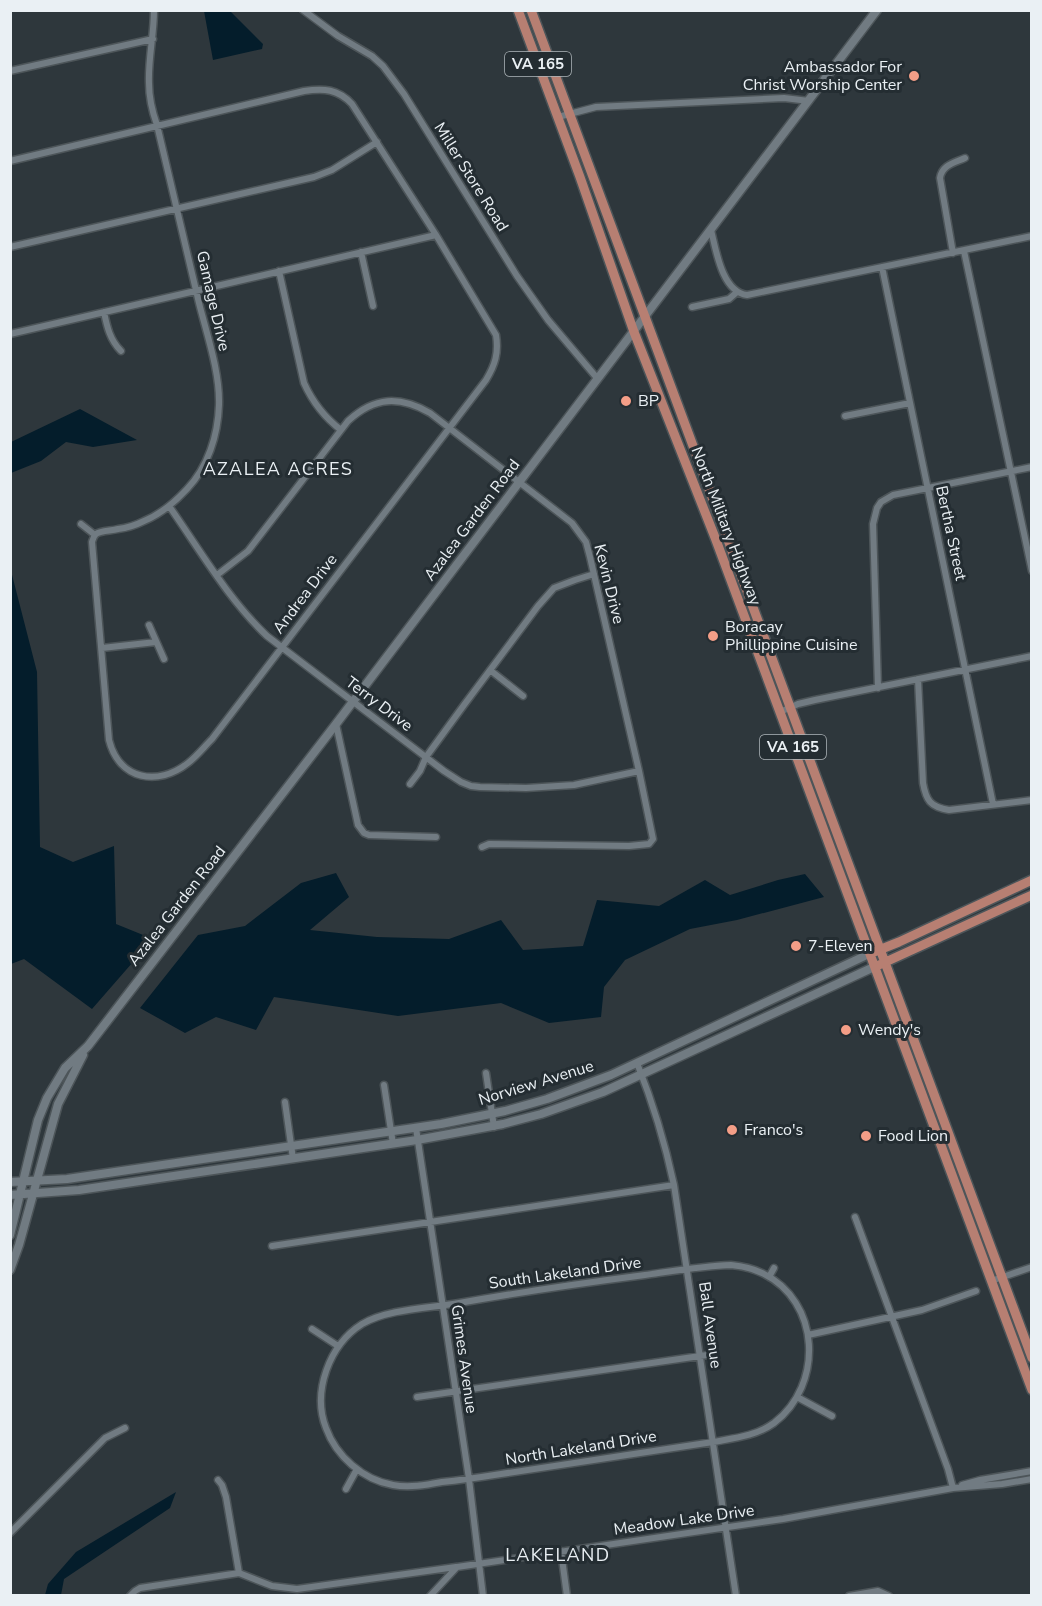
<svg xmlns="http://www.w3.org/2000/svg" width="1042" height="1606" viewBox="0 0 1042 1606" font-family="'Nunito Sans',sans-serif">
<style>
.water{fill:#041d2b}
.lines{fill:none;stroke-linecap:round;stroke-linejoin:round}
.minor-casing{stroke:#4d5559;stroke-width:9}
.secondary-casing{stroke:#4d5559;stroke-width:11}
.primary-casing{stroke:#4d5559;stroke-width:12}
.minor{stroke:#717b82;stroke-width:6}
.secondary{stroke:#717b82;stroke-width:8}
.primary{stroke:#b77f72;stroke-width:9}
.poi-dot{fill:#f49e87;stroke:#242d32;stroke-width:2}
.labels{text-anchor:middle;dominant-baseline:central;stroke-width:6;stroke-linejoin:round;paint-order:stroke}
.shield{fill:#242d32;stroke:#afb6ba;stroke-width:1.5}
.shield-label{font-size:15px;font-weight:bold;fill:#eaf0f4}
.poi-label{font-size:16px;fill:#eaf0f4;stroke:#242d32;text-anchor:start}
.street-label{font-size:16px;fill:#eaf0f4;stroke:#242d32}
.neighbourhood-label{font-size:18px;letter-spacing:1.5px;fill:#eaf0f4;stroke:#242d32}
</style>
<rect width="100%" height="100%" fill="#2e373c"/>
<path class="water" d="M204,11H230L263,44L262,49L213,60Z
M80,409L137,440L93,447L66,442L41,461L11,473V442Z
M10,567L37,672L40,847L73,862L114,846L116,924L153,939L92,1009L24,959L11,964Z
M336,873L349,897L310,930L377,937L449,939L501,920L523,950L583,946L597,900L659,906L705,880L730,895L778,880L805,874L824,897L737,920L690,929L625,960L604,987L601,1017L549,1023L501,1003L398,1016L274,997L256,1030L216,1017L185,1033L140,1008L198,935L245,926L301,883Z
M176,1492L170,1508L64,1579L61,1595H45L48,1584L76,1552Z"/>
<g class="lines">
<g class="minor-casing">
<path id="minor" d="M303,10L338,36L372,56L383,66L404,94L517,276L548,320L597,378
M10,71L153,39
M558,117L596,107L784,98L809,101
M10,161L304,91C324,88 338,89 352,104L436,235L496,335C499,353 495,365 486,380L212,739C204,747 197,756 188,763C158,787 119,780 109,740L92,542C93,539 93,537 96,534C101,530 111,531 118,529C127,528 136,525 144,521C161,514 175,502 187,489C208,467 218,435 219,405C220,372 207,335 199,303C185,244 171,184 157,125C152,111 149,98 149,83C148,59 154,35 154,10
M711,230C716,250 722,292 747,295L1032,236
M10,247L314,177L332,170L377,142
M964,251L1032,571
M361,252L373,306
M953,253L940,178C942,165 954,163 965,158
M882,267L993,804
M279,271L304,383C313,403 324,417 341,430
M692,307L729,299L737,292
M104,312C107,327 110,340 121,351
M10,334L436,235
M845,416L910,403
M169,506C200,550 228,599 267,636L444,771L461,782L471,786L480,787L526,788L574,785L639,771
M81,524L95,535
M217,575L248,551L348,421C375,396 400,396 430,413L572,523L586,542L590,557L639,771L653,839L649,844L629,846L489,844L482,847
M149,625L164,659
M102,648L156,642
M490,670L523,696
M918,679L923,783C926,800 930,807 949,810L1032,800
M878,688L873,524L877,508L881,502L893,495L1032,467
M780,712L798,704L815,700L1032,656
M336,724L358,825L364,833L369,835L436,837
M410,784L420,771L426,757L464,705L538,606L554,588L575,580L594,574
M637,1063C653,1103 665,1143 674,1185L736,1596
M486,1073L494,1127
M384,1085L393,1144
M285,1102L293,1159
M416,1128L469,1479L483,1596
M855,1217L948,1469L953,1488
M272,1246L674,1185
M731,1265C742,1266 752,1268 762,1273C821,1301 824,1385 774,1423C756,1436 735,1438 713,1442C643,1452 572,1463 501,1474C482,1477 462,1480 442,1482C426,1485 409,1488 393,1485C363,1480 336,1456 326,1428C312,1392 329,1345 362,1324C387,1309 430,1308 459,1303C521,1292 583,1283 645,1275C673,1271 702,1266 731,1265Z
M769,1277L774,1268
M991,1281L1032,1267
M312,1329L338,1346
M808,1335L922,1310L976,1291
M417,1397L714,1354
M797,1397L832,1416
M218,1480L222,1485L226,1497L239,1573
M962,1485L980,1480L1032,1471
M346,1489L357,1469
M10,1533L105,1438L125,1428
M561,1551L567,1596
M130,1596L135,1591L140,1588L239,1573L272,1586L297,1589L456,1567
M430,1596L457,1567L783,1519L953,1488L1002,1484L1032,1479
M849,1596L878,1591L889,1596"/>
</g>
<g class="secondary-casing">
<path id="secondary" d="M10,1182L67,1179L441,1124L505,1111L547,1099L611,1075L869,954
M10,1195L79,1190L417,1140L503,1124L541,1114L603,1092L874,967
M10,1235L38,1120L47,1098L65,1068L88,1046L336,724L877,10
M10,1270L19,1245L58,1104L83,1055"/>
</g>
<g class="primary-casing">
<path id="primary" d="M518,10L580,177L634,332L716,540L1032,1390
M531,10L1032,1358
M874,952L899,942L1032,880
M879,965L1032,895"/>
</g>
<use href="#minor" class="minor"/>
<use href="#secondary" class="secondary"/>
<use href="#primary" class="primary"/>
</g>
<g class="poi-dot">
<circle cx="914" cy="76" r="6"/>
<circle cx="626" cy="401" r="6"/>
<circle cx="713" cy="636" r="6"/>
<circle cx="796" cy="946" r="6"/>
<circle cx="846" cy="1030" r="6"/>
<circle cx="732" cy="1130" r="6"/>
<circle cx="866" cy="1136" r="6"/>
</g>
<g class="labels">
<g class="shield">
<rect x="505" y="52" width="66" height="24" rx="4.5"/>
<rect x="760" y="735" width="66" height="24" rx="4.5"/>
</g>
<g class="shield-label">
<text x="538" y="64">VA 165</text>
<text x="793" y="747">VA 165</text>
</g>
<g class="poi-label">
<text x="902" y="67" text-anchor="end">Ambassador For<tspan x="902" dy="18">Christ Worship Center</tspan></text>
<text x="638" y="401">BP</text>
<text x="725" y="627">Boracay<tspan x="725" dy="18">Phillippine Cuisine</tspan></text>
<text x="808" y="946">7-Eleven</text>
<text x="858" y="1030">Wendy's</text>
<text x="744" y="1130">Franco's</text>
<text x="878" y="1136">Food Lion</text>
</g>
<g class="street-label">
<text transform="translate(471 177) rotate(58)">Miller Store Road</text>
<text transform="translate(213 301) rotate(77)">Gamage Drive</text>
<text transform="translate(472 520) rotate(-53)">Azalea Garden Road</text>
<text transform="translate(726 526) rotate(69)">North Military Highway</text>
<text transform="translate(951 533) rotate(78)">Bertha Street</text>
<text transform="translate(609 584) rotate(76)">Kevin Drive</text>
<text transform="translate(305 594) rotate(-53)">Andrea Drive</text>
<text transform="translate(379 704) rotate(37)">Terry Drive</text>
<text transform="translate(177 906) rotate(-52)">Azalea Garden Road</text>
<text transform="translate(536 1083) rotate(-17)">Norview Avenue</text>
<text transform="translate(565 1273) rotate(-8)">South Lakeland Drive</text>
<text transform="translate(710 1325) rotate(82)">Ball Avenue</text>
<text transform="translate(464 1359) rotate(82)">Grimes Avenue</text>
<text transform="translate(581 1448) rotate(-9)">North Lakeland Drive</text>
<text transform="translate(684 1520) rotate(-8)">Meadow Lake Drive</text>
</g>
<g class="neighbourhood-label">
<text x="278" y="469">AZALEA ACRES</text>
<text x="558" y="1555">LAKELAND</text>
</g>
</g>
<rect width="1042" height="1606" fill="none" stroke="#eaf0f4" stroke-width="24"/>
</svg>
